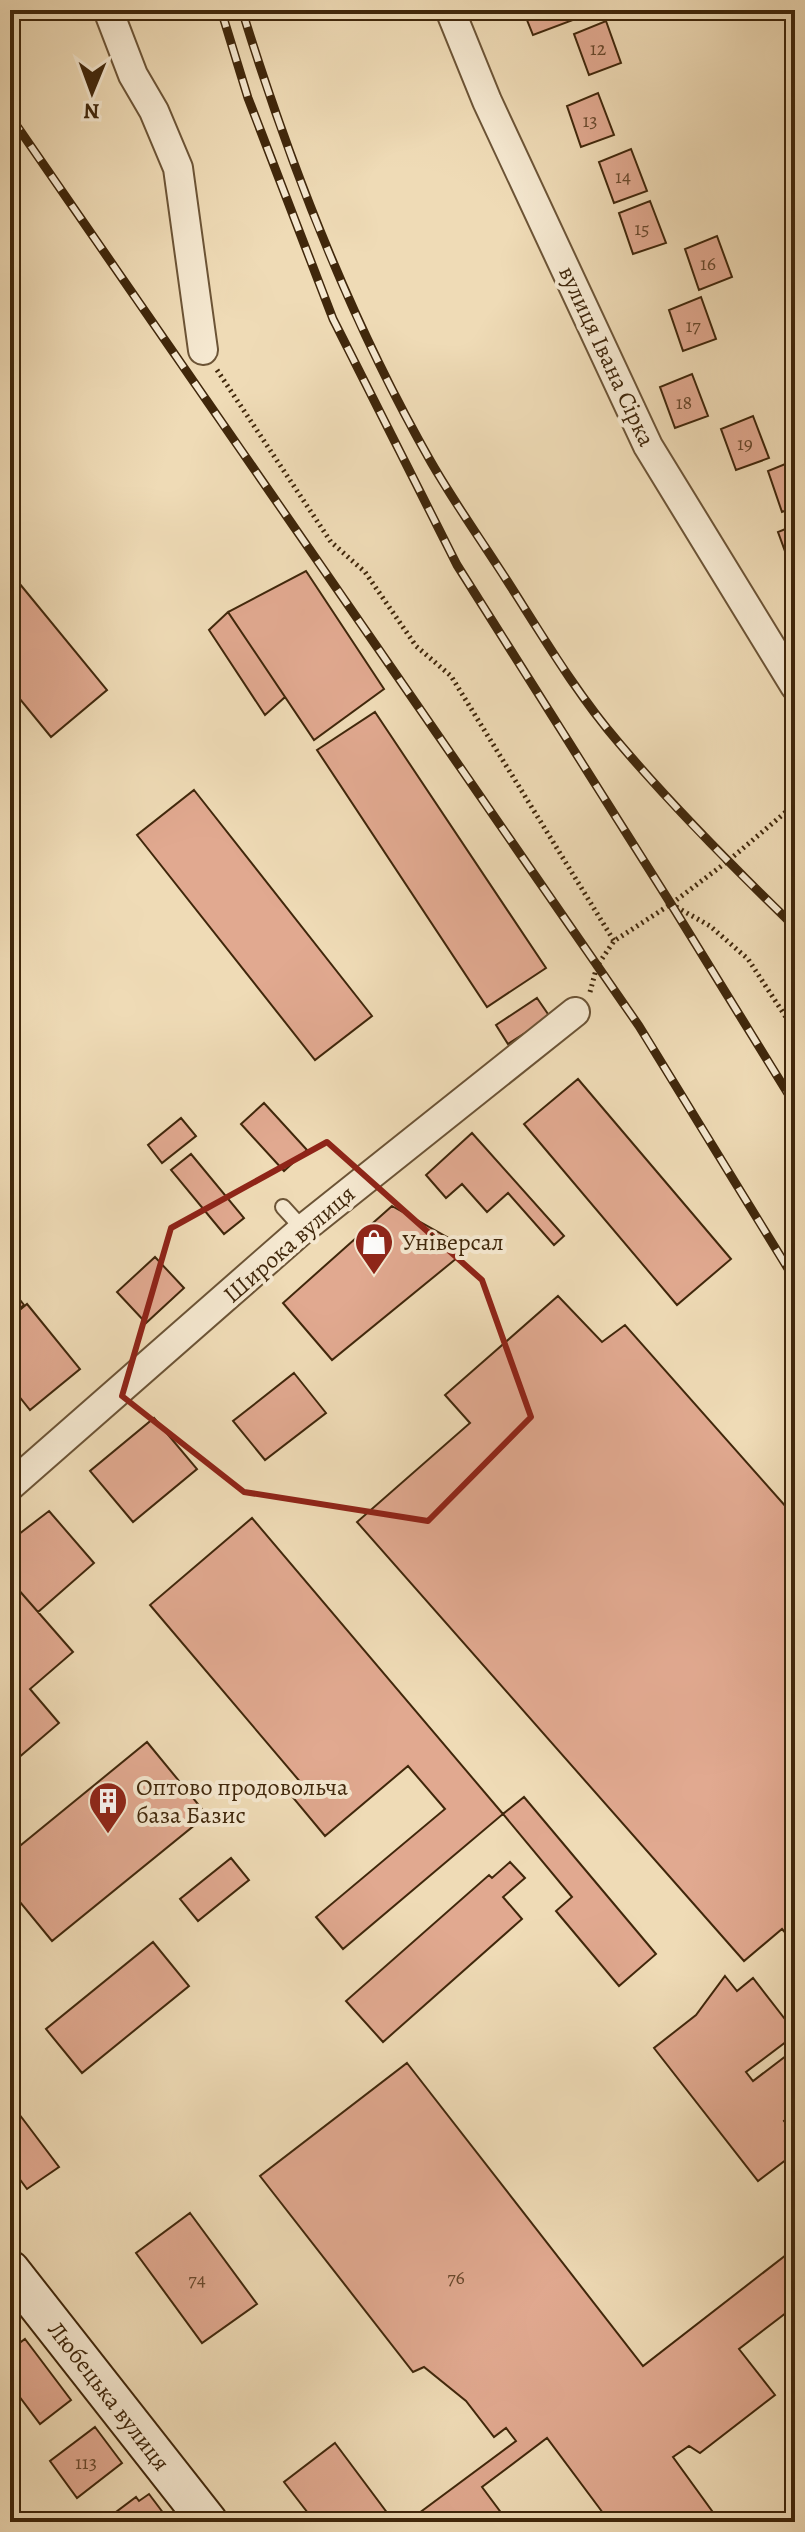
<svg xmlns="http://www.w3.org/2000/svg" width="805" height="2532" viewBox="0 0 805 2532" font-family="Alegreya,serif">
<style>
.building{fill:#e1a990;stroke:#40270b;stroke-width:2}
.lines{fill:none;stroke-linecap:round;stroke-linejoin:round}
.service-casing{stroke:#6c5436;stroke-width:18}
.minor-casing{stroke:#6c5436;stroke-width:32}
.secondary-casing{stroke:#40270b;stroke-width:42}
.path{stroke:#40270b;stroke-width:5;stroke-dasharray:2 4;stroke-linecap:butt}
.service{stroke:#f5e8d0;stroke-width:14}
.minor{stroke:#f5e8d0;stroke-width:28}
.secondary{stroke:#f5e8d0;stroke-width:38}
.rail-casing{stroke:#40270b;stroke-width:9}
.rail{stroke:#f5e8d0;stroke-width:6;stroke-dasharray:18;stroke-linecap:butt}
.marked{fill:none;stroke:#8f2418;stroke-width:6;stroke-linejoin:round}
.labels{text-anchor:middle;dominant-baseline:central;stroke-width:8;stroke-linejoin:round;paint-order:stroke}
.number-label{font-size:20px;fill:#68482c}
.street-label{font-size:24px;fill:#40270b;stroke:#f5e8d0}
.poi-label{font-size:24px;fill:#40270b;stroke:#f5e8d0;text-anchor:start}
</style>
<rect width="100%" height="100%" fill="#efdbb6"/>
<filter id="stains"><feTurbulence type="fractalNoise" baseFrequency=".0025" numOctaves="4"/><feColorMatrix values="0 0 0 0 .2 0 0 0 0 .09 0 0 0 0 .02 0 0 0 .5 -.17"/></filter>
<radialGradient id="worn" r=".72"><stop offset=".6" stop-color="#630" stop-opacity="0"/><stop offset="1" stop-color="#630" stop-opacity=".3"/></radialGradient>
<path class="building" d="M523,10H579L581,17L533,35Z
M606,21L621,63L589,75L574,34Z
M598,93L614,135L581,147L567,106Z
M631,149L647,191L614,203L599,162Z
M650,201L666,243L633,254L619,213Z
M717,236L732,277L699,290L685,249Z
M701,297L716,339L683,351L669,310Z
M692,374L708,416L675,428L660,387Z
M753,416L769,458L736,470L721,429Z
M795,460V507L782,512L768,471Z
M795,525V572L793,573L778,532Z
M306,571L384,689L314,740L228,612Z
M10,572L107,690L51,737L10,687Z
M228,612L285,697L265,715L209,630Z
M375,712L546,968L487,1007L317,750Z
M194,790L372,1016L315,1060L137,835Z
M537,998L550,1017L508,1044L496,1025Z
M578,1079L731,1259L677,1305L524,1124Z
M264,1103L307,1150L284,1171L241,1124Z
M181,1118L196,1136L162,1163L148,1145Z
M472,1133L564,1236L554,1245L508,1193L487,1212L462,1184L446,1198L426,1175Z
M191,1154L244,1218L224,1234L171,1170Z
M392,1206L468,1249L332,1360L283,1303Z
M155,1257L184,1288L146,1323L117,1292Z
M10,1287L24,1305L10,1316Z
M558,1296L602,1342L625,1325L795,1517V1944L782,1929L744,1961L357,1522L470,1423L445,1395Z
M27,1304L80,1369L30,1410L10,1385V1318Z
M294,1373L326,1413L265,1460L233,1421Z
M154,1418L197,1469L133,1522L90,1471Z
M49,1511L94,1563L38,1612L10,1580V1541Z
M252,1518L503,1814L343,1949L316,1917L445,1809L408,1766L325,1836L290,1794L302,1784L150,1605Z
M10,1580L73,1652L30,1689L59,1723L10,1765Z
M147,1742L207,1815L52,1941L10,1890V1854Z
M524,1797L656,1954L619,1986L556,1911L572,1897L503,1814Z
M231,1858L249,1880L198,1921L180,1899Z
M510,1862L525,1878L503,1897L522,1919L383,2042L346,2001L489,1875L492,1878Z
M153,1942L189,1986L82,2073L46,2029Z
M725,1976L737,1991L753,1978L795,2032V2035L746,2072L753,2081L795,2049V2112L784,2121L795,2135V2153L758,2181L654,2048L696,2015Z
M407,2063L643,2366L795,2248V2306L739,2349L775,2395L700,2453L689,2446L673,2457L720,2522H600L606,2517L547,2438L482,2487L508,2522H407L516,2441L506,2428L494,2437L466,2401L424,2367L413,2372L260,2176Z
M10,2102L59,2167L27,2189L10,2166Z
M190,2213L257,2304L202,2343L136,2253Z
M25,2339L71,2400L40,2424L10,2384V2350Z
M95,2427L122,2463L77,2498L50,2461Z
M335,2443L394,2522H315L284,2482Z
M149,2494L170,2522H123L116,2512L136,2497L139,2501Z"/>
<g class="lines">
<g class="service-casing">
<path id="service" d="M283,1207L303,1229"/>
</g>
<g class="minor-casing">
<path id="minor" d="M108,10L133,75L154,111L178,168L203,350
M450,10L487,101L648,446L795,686
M10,1486L303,1229L575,1012"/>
</g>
<g class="secondary-casing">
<path id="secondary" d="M10,2270L208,2522"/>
</g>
<path class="path" d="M217,370L331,542L365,572L416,646L451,676L614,941
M671,904L710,926L748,959L795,1031
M590,992L597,966L614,941L671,904L728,861L787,811L795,801"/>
<use href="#service" class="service"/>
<use href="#minor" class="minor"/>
<use href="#secondary" class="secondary"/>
<g class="rail-casing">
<path id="rail" d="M221,10L248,98L333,319L457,565L671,904L795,1105
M242,10C290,165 350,320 431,462C454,502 481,540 506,579C542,635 576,693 619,743C674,808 734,868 795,927
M10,116L639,1026L795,1280"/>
</g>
<use href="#rail" class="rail"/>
</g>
<path class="marked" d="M327,1142L482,1280L531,1417L428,1521L244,1492L122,1396L171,1228Z"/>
<defs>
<g id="shop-pin" transform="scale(2)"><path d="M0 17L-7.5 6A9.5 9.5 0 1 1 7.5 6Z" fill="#8f2418" stroke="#f5e8d0"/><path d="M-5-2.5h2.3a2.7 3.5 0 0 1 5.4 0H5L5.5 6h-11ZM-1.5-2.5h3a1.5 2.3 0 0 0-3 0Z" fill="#fff"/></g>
<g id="building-pin" transform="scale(2)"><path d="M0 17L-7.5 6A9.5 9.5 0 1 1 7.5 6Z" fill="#8f2418" stroke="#f5e8d0"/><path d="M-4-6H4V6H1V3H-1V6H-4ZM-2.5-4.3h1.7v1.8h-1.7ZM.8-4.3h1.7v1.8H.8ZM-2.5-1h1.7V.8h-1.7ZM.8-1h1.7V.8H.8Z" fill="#fff"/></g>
</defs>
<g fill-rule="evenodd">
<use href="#shop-pin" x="374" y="1242"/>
<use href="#building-pin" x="108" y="1801"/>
</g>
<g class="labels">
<g class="number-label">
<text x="598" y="48">12</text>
<text x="590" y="120">13</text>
<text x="623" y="176">14</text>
<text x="642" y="228">15</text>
<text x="708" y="263">16</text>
<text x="693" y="325">17</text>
<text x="684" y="402">18</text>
<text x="745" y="443">19</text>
<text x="456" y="2277">76</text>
<text x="197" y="2279">74</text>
<text x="86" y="2462">113</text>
</g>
<g class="street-label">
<text transform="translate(607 356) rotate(65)">вулиця Івана Сірка</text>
<text transform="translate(289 1244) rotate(-41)">Широка вулиця</text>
<text transform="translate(109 2396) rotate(52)">Любецька вулиця</text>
</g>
<g class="poi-label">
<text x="402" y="1242">Універсал</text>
<text x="136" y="1787">Оптово продовольча<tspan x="136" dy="28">база Базис</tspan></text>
</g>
</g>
<rect width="805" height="2532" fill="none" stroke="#efdbb6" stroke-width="40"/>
<rect x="12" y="12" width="781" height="2508" fill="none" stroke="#40270b" stroke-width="4"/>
<rect x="20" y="20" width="765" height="2492" fill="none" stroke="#40270b" stroke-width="2"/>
<g transform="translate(92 92) rotate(181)" stroke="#f5e8d0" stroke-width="6" paint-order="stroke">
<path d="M0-6L14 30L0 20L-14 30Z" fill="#40270b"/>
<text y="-12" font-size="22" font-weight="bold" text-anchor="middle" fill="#40270b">N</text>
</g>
<rect width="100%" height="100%" filter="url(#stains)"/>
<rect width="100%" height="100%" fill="url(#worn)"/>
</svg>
